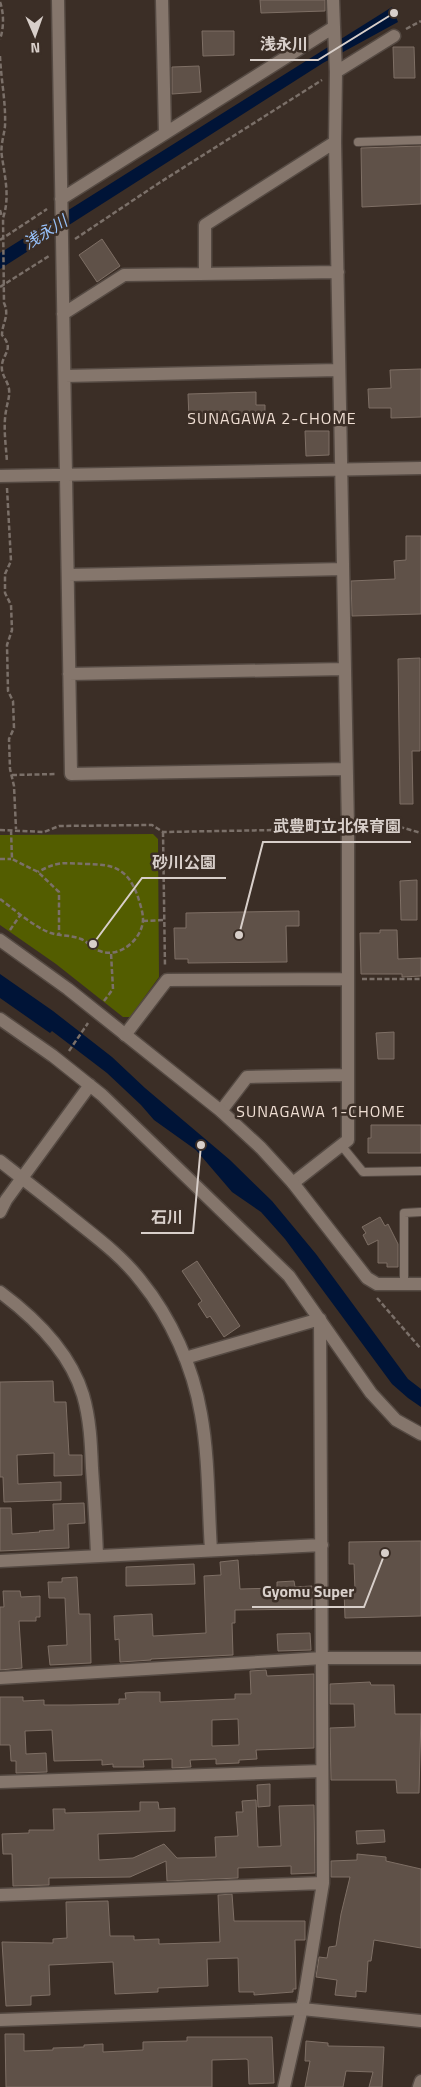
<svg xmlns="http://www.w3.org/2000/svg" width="421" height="2087" viewBox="0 0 421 2087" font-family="'Titillium Web','Noto Sans JP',sans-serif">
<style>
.green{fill:#535d00}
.water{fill:#001437}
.building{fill:#5f5148;stroke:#7e6f65;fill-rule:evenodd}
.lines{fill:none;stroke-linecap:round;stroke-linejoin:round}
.service-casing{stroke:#554a43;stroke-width:10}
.minor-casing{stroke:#554a43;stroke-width:15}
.tertiary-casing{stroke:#554a43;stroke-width:15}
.secondary-casing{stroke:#554a43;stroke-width:15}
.path{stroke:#7b7069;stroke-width:2.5;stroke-dasharray:5 2.5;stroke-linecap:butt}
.service{stroke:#85766c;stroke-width:8}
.minor{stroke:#85766c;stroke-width:12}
.tertiary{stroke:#85766c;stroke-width:12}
.secondary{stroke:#85766c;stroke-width:12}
.labels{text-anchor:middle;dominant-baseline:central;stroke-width:5;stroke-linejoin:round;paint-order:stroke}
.water-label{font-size:16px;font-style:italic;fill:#97c1fa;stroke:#3b2e26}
.neighbourhood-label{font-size:16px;letter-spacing:1px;fill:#efded3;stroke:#3b2e26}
.leader{fill:none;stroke:#d8cfca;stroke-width:2}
.callout-dot{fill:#d8cfca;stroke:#3b2e26;stroke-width:2}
.callout-label{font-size:16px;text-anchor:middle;font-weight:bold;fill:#d8cfca;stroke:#3b2e26;stroke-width:5;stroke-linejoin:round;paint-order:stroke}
</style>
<rect width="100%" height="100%" fill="#3b2e26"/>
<path class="green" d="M153,834L158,839L159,977L130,1017H123L56,964L0,925V835Z"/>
<path class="water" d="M392,7L398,22L323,63L0,269V253Z
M0,974L53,1011L112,1057L145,1088L230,1160L272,1201L316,1254L408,1379L421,1389V1407L408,1398L392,1384L285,1239L261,1212L232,1192L196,1150L154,1120L141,1105L107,1073L52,1031L50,1033L0,998Z"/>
<path class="building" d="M260,0H325V11L261,13Z
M202,31H234V55L203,56Z
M393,47H414L415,78H394Z
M199,66L201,92L172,94V67Z
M421,146V204L362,207L361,148Z
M102,239L120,266L97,282L79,255Z
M421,369V417L391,418V408H369L368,389L391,388L390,370Z
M256,392V405H265V417L189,419L188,394Z
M305,431H329V455L306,456Z
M406,536H421V614L352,616L351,581L395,579L394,561L406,560Z
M420,658V751H412L413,804H400L398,659Z
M417,880V920H401L400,881Z
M299,911V926H286L287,962L188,963V959H175L174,928H186V913Z
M380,930H397L398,959L421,958V976L402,977V974H361L360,933H380Z
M394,1032V1059H378L376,1033Z
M371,1125H421V1153H368V1138H371Z
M380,1217L385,1226L388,1224L398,1244V1267H387V1263H378V1240L368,1245L363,1235L366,1233L362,1227Z
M197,1261L240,1326L224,1337L210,1316L207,1318L198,1304L202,1301L182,1271Z
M53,1381L54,1402H66L69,1455H82V1475L54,1476V1453L17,1455L18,1484L61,1482V1500L4,1502L3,1477H0V1382Z
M84,1503L85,1523L68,1524L69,1548L0,1551V1508H11L12,1534L40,1532L39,1531L54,1530L53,1504Z
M421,1541V1616L345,1618L344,1590H355L354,1564H349V1542Z
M238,1560L240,1589L277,1588V1582L294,1581L295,1587L312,1586V1609L235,1610V1623H232L233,1655L151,1659V1660L120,1662L119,1639L115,1640L114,1616L152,1614L153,1636L206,1633L204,1576L221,1575L220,1562Z
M194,1564L195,1584L126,1586V1567Z
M77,1577L79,1614H90L91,1663L50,1665L48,1646L67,1645L65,1598H49L48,1582H62V1578Z
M3,1591H20L21,1597L40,1596V1617H36V1621H19L22,1668L0,1670V1607H4Z
M310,1633L311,1650L278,1651L277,1634Z
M266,1670L267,1676L314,1674V1748L256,1750L257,1759L239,1760V1763L216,1764V1759L190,1760L191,1767L172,1768V1759L143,1760L144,1767H113V1764L102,1765V1760L54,1761L52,1730L25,1731L26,1754L46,1753L47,1772L16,1773V1761H11L10,1745H0V1697H23V1701L44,1700V1705H70L119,1704V1699H126L125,1693L138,1692H160V1702L235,1699V1694H251L250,1671ZM238,1719L239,1745L212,1746V1720Z
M370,1682L371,1685H394L395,1714H421L419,1793H397L396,1780H331L330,1728L355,1727L354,1704H330V1684Z
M270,1784V1806L258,1807L257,1785Z
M256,1800L258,1847L281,1846L279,1806L314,1805L315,1873L291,1874V1866L238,1868V1878L167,1881L166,1861L130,1877L49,1878V1885L13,1886L12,1854H3L2,1834L29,1833V1830H54L53,1809H65V1813L140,1811V1802H158L159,1809L175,1808V1831L98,1834L99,1860L133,1858L164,1844L177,1858L216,1857L215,1837L238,1836L236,1812H243L242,1801Z
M384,1830L385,1842L357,1844L356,1831Z
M357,1854L386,1857V1861L421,1869V1948L374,1940L371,1961H368L366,1992L356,1991V1997L335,1995L337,1980L316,1977L319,1957L327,1958L329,1947L336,1946L341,1914L350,1877H331V1861L357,1860Z
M232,1894L234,1921H305V1940H295L296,1989H293V1992L254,1995V1992H239L238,1958L207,1959L208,1986L158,1988V1992L115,1994L113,1962L49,1965L50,1995L31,1996V2005L6,2006L2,1942L53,1943V1939L67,1938L66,1902L108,1901L110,1936H134V1940L159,1939V1944L220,1942L218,1895Z
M5,2034H24V2051L53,2050V2048L84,2047V2045L103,2044V2052L143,2050V2042L187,2041V2037H272L274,2083L249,2084L248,2060L246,2059L212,2060V2087H6Z
M306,2041L328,2043V2046L384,2047L382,2087H369L373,2072L346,2071L343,2087H305L310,2061H305Z"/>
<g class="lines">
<g class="service-casing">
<path id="service" d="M358,142L421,140
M341,1145L363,1172L421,1171
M404,1284V1213L421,1212"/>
</g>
<g class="minor-casing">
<path id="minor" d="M58,0L71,774L346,769
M162,0L165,133
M334,27L336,72
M61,199L334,27L333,0
M205,273V225L335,142
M63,314L124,275L338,272
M65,376L339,370
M0,476L421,468
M68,575L343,569
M69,674L344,669
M0,1019L53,1056L102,1095L289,1276L371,1393L396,1420L421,1434
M125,1035L167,980L348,979
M221,1111L247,1077L347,1075
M0,1161C24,1180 48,1198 71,1217C96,1237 122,1256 141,1281C171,1318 193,1367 201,1414C209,1458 208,1505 211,1550
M293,1183L348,1140V829L335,142L336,72L394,36
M0,1212L6,1200L90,1085
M0,1292C35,1318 70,1352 83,1395C90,1419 91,1443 92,1468C94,1497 96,1526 97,1556
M185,1358L320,1319L323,1883L304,1999L284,2087
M0,1561L322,1545
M0,1678L323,1658H421
M0,1782L322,1771
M0,1895L323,1883"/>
</g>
<g class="tertiary-casing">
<path id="tertiary" d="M0,940L68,989L221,1111L261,1148L293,1183L367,1278L377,1284H421
M0,2020L302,2009L421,2021"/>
</g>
<g class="secondary-casing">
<path id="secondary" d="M419,2087L421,2081"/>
</g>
<path class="path" d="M0,2C4,13 4,28 0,39
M406,29L421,21
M0,56C1,80 6,102 5,126C4,136 0,146 2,157C5,177 10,198 3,218L4,303C10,316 2,323 2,335C16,351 0,354 2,370C3,377 8,382 9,389C10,398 7,403 6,411C3,427 6,446 7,462
M0,210L2,217
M75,239L159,183L322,80
M0,240L47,209
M0,287L49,256
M7,488L11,561L5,574V593L11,605L12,630L7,645L8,691L13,701L14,728L9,739L10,769L14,786L16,829
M12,775L57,774
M362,828L397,826L421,833
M0,830L44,832L59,826L152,825L163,832L336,829
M11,830L12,859L38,872L59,892V934
M163,832L165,967
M0,859H11
M0,899C12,908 37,929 51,933C60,936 71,935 81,939C88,942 93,949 100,951C119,959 143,939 143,919C143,912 140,904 138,897C128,869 115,864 85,864C63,863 58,861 38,872
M143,921L164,920
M10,930L21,914
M362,979H421
M104,1001L113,989L111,953
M69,1051L88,1023
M377,1298L421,1349"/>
<use href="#service" class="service"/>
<use href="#minor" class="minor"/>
<use href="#tertiary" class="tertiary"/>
<use href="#secondary" class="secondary"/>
</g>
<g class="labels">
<g class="water-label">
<text transform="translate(45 232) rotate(-32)">浅永川</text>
</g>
<g class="neighbourhood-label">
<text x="272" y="418">SUNAGAWA 2-CHOME</text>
<text x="321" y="1111">SUNAGAWA 1-CHOME</text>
</g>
</g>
<path class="leader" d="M394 13L318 60H250M239 935L263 842H411M93 944L142 878H226M201 1145L193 1233H141M385 1553L364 1607H252"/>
<g class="callout-dot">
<circle cx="394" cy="13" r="5"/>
<circle cx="239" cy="935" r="5"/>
<circle cx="93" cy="944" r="5"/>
<circle cx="201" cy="1145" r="5"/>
<circle cx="385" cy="1553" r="5"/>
</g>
<g class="callout-label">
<text x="284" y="50">浅永川</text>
<text x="337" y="832">武豊町立北保育園</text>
<text x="184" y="868">砂川公園</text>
<text x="167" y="1223">石川</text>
<text x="308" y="1597">Gyomu Super</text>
</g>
<g transform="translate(35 35) rotate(178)" stroke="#3b2e26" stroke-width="4" paint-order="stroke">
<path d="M0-4L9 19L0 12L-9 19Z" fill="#d8cfca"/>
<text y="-8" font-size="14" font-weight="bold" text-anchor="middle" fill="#d8cfca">N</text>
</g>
</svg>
